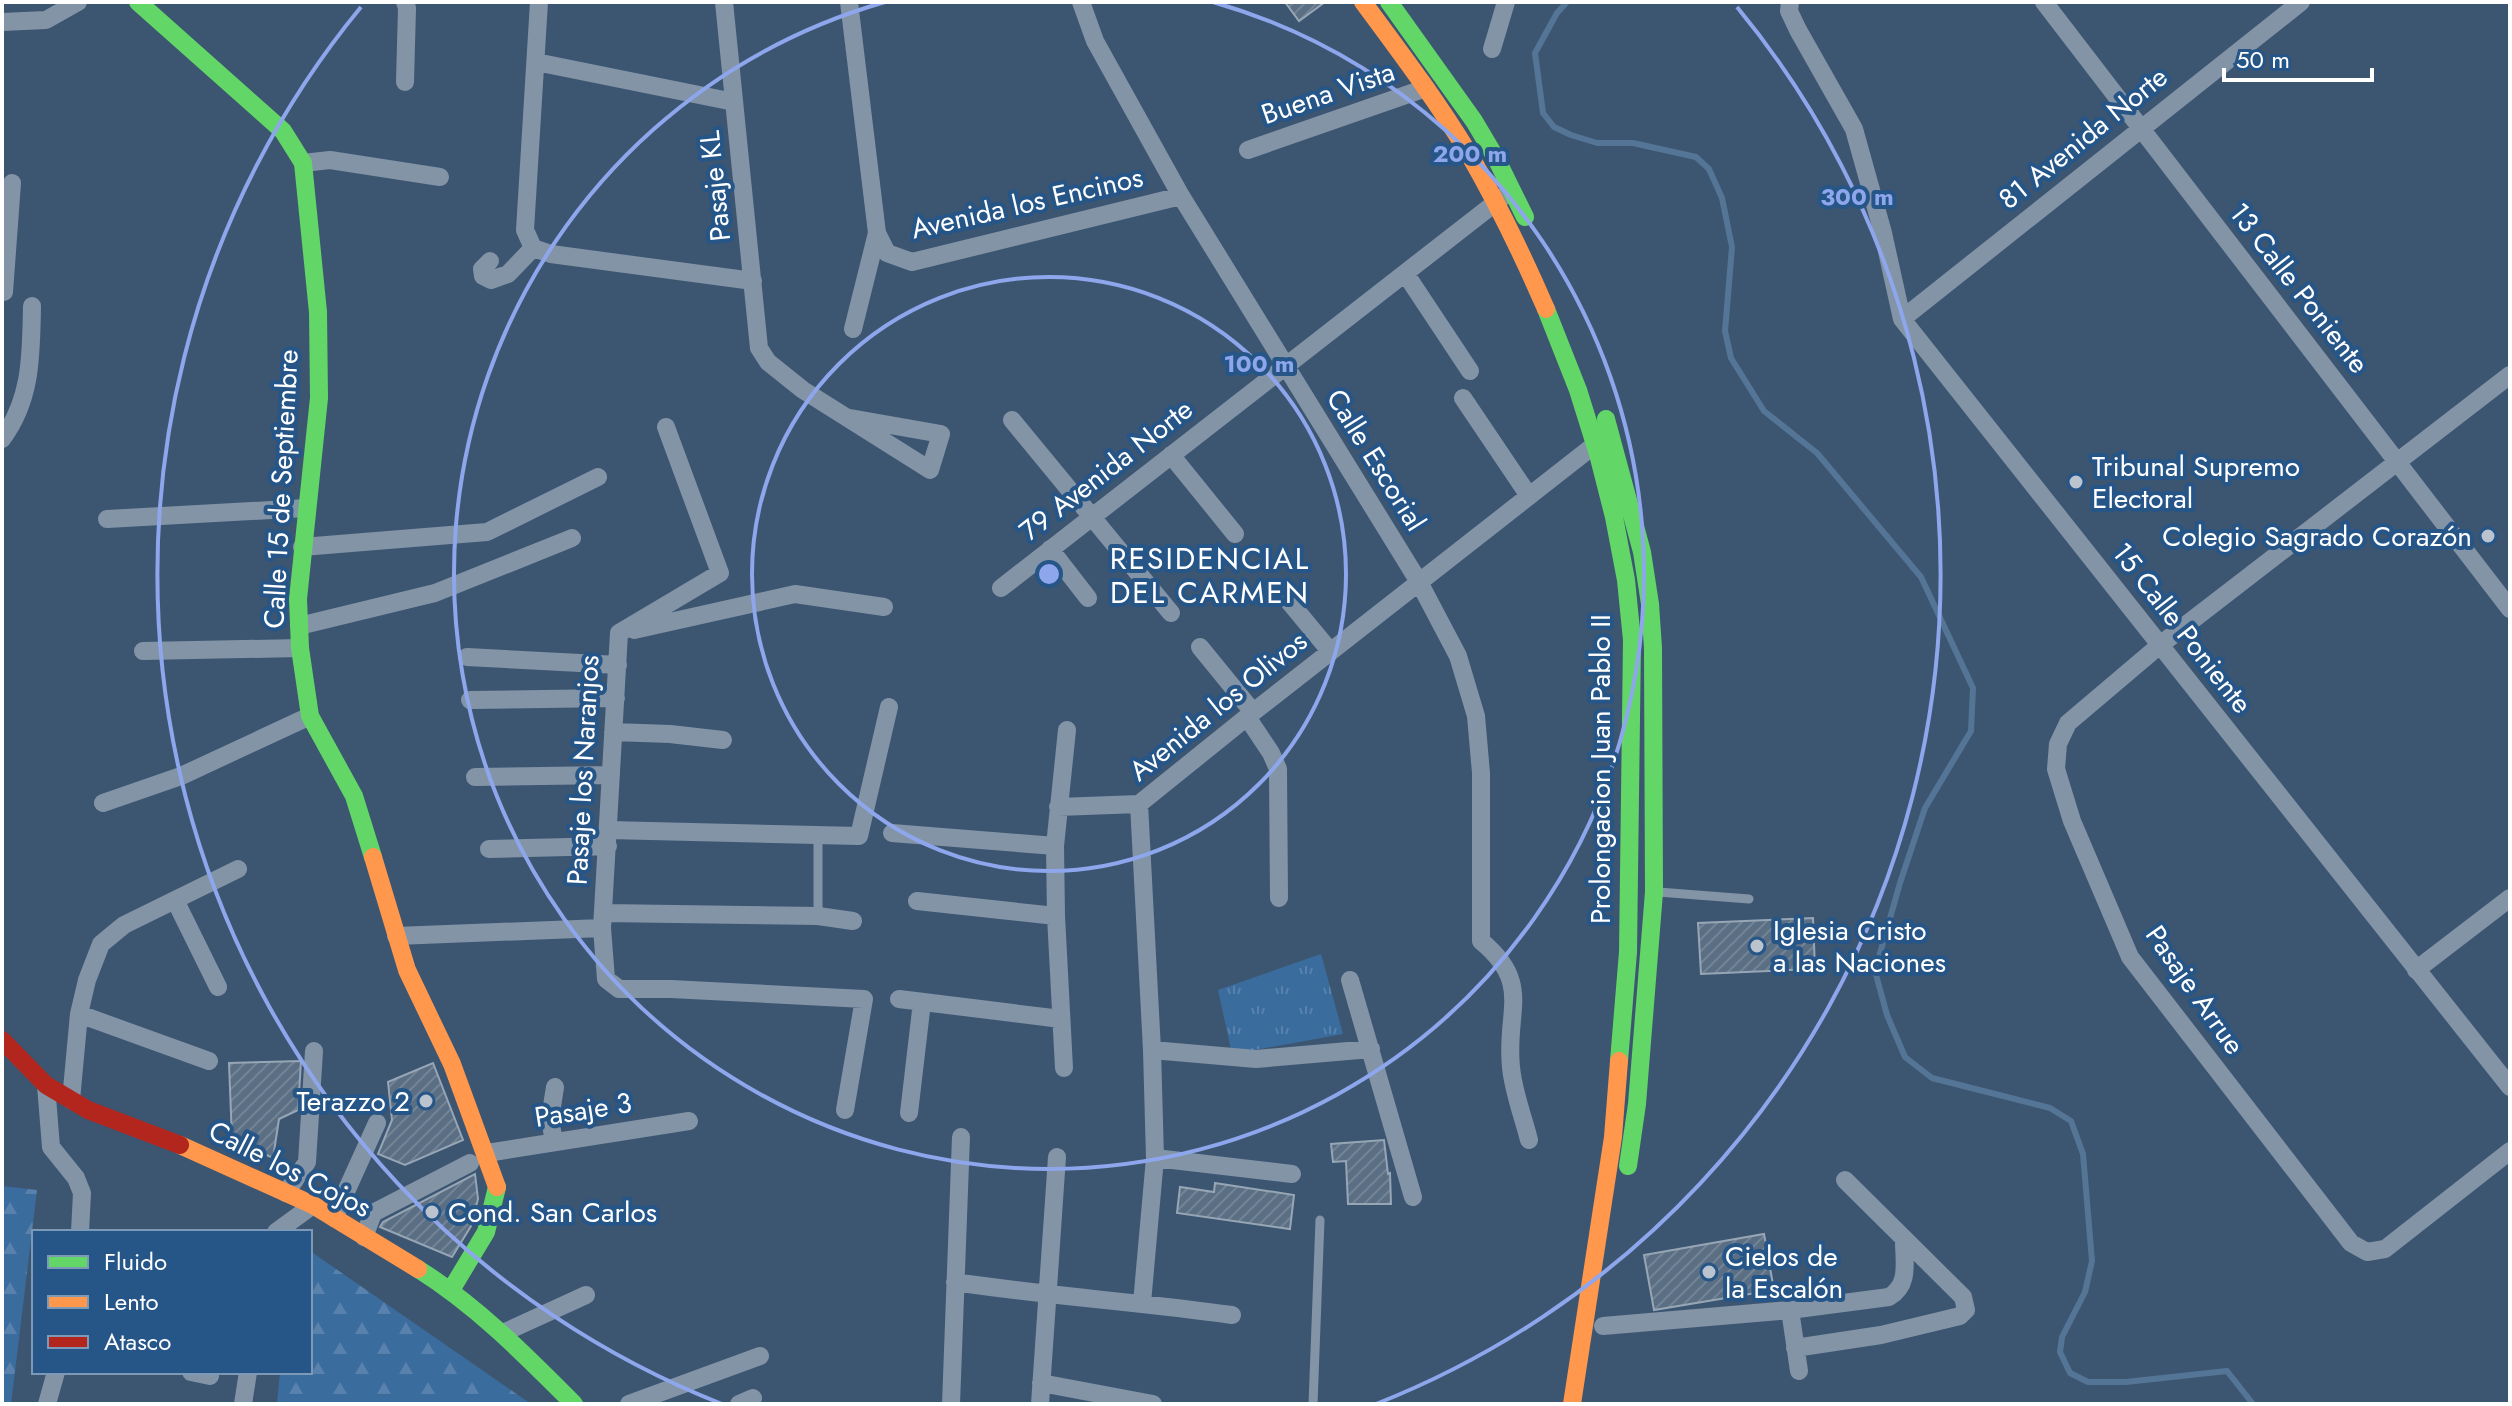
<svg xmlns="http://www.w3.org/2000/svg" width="2512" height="1406" viewBox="0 0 2512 1406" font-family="Jost,sans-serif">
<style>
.forest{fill:url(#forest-firs)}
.park{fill:url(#park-tufts)}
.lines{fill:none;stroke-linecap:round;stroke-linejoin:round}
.stream{stroke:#557596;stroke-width:6}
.building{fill:url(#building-hatch);stroke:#97a6b5;stroke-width:2}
.lane{stroke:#8394a7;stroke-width:9}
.street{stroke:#8394a7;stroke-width:18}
.fast{stroke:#63d668;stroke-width:18}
.slow{stroke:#ff974d;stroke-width:18}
.jam{stroke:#b3261e;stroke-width:18}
.ring{fill:none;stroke:#8ea6ec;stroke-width:4}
.poi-dot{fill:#bbc4ce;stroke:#265588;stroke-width:3}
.labels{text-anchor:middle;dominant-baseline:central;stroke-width:8;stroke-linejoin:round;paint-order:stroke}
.street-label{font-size:28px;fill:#fff;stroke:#265588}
.poi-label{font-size:28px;fill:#fff;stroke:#265588;text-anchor:start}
.neighbourhood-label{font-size:30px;letter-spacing:2px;fill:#fff;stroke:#265588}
.centre{fill:#8ea6ec;stroke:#265588;stroke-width:4}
.ring-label{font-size:24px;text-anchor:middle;font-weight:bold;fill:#8ea6ec;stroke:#265588;stroke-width:8;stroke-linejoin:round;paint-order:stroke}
</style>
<defs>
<pattern id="forest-firs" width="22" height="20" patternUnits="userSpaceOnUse" patternTransform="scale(2)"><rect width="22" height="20" fill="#3b6c9e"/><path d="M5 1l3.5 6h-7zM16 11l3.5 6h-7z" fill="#5882ad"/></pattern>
<pattern id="park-tufts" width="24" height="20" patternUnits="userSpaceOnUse" patternTransform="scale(2)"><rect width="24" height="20" fill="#3b6c9e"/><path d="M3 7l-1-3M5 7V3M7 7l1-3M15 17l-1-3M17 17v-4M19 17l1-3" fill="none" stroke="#5882ad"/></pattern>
<pattern id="building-hatch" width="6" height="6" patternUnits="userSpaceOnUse" patternTransform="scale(2)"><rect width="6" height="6" fill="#5a6e84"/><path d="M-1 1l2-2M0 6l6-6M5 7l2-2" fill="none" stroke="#738496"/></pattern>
</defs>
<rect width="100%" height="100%" fill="#3c5672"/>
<path class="forest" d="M2,1186L37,1190L11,1404H2Z
M310,1251L531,1404H277L280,1372H310Z"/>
<path class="park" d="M1321,954L1343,1034L1232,1054L1218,990Z"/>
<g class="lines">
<path class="stream" d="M1567,2L1557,13L1535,53L1543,113L1554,127L1571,135L1597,143H1633L1696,157L1709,169L1722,198L1732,247L1725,331L1731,358L1764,411L1817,453L1921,577L1973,688L1971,731L1925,808L1900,883L1875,971L1887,1015L1905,1057L1932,1078L2050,1108L2071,1121L2083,1154L2092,1261L2085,1292L2062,1337L2060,1352L2070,1373L2088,1382H2126L2227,1371L2253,1404"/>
</g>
<path class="building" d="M1285,2H1325L1299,21Z
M1813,918L1815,969L1701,974L1698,923Z
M301,1061L298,1110L279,1119L273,1158L232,1139L229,1063Z
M433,1063L463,1140L405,1165L378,1154L392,1120L388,1082Z
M1384,1140L1388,1174L1390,1173L1391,1204H1348L1346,1161L1333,1162L1331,1144Z
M475,1174L478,1199L471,1226L452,1257L380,1227L383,1222Z
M1215,1183L1294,1195L1290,1229L1177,1213L1180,1187L1214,1192Z
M1764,1234L1774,1290L1654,1310L1644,1255Z"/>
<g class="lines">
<path class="lane" d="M1658,892L1749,899
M818,916V835
M1313,1404L1320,1220"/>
<path class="street" d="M405,2L407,8L405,82
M724,2L759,348L768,362L803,390L930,470L941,434L850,418
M849,2L877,233L887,253L912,262L1181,196
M1081,2L1095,41L1181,196L1419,582L1458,656L1476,716L1481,773V941C1533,984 1505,1011 1511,1067C1513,1091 1523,1116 1529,1140
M1790,2L1789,11L1798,30L1854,129L1883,233L1902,319L2510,1087
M2044,2L2510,609
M2,22L46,20L78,2
M1492,49L1506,2
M536,62L734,102
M1248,150L1426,88
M303,163L330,160L440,177
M533,248L525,230L539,2
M533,248L551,254L753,281
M490,261L482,269L483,276L491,280L508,274L533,248
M1405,273L1470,371
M2,292H4L12,183
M1902,319L2301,2
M853,329L877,233
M2510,375L2160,645L2068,723L2058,744L2056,769L2072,821L2130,957L2351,1243L2367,1252L2385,1249L2510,1151
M1463,398L1529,496
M1012,420L1171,613
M2,439C32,399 31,354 32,306
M1171,455L1235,534
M107,519L307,508
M302,547L487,532L598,477
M1050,549L1088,598
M1277,587L1330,651
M1001,588L1504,196
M299,626L435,593L572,538
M634,630L795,594L884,607
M619,633L720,573L666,427
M1200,647L1253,712
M143,651L300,648
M467,657L618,665
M470,700L616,698
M1247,717L1271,753L1278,769L1279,898
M613,732L670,734L723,740
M475,777L611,775
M103,803L181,776L310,716
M1139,804L1247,717L1602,439
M1139,804L1152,1050L1155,1158L1142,1303
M1058,807L1139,804
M609,830L859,836L889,707
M892,833L1055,846
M489,849L608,846
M175,900L218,987
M917,901L1056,916
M603,913L818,916L853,921
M602,928L606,979L619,989H671L864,999L845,1110
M396,936L602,928L619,633
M2416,970L2510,898
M1350,980L1413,1197
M899,999L1061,1019
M79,1014L209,1061
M1152,1050L1256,1059L1371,1049
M1064,1068L1056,916L1055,846L1067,730
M46,1085L51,1147L76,1178L82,1193L80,1232
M71,1100L79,1014L87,980L101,944L124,925L238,869
M909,1113L922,1002
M554,1142L550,1119L555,1087
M487,1153L689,1121
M1155,1158L1292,1174
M286,1193L307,1162L314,1051
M334,1218L377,1123
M276,1232L313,1205
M364,1237L373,1213L470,1163
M955,1282C1047,1296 1140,1302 1232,1315
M1790,1310L1799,1371
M1603,1326L1790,1310L1889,1297C1910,1285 1904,1262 1904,1241
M503,1333L586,1295
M1795,1348L1881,1335L1960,1316L1966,1310L1963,1297L1845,1180
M191,1372L210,1376
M1041,1383L1153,1404
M47,1404L56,1372
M243,1404L248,1372
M629,1404L760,1356
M739,1404L753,1398
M951,1404L961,1137
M1040,1404L1057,1157"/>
<path class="fast" d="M138,2L283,131L303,163L318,312L319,398L298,599L300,648L310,716L354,796L373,857
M1389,2L1474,121L1496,158L1525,217
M1546,309L1578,390L1598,454L1614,517L1626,580L1632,640L1628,952L1619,1061
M1606,419L1642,552L1650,604L1653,648L1654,892L1637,1104L1628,1166
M418,1269C477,1306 525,1355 574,1404
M451,1290L486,1232L497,1187"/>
<path class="slow" d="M1363,2C1400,52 1437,101 1469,154C1498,204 1523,256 1546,309
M373,857L407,970L452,1064L497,1187
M180,1145L313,1205L418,1269
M1572,1404L1613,1137L1619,1061"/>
<path class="jam" d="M2,1040L46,1085L88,1110L180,1145"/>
</g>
<g class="ring">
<circle cx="1049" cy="574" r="297"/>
<path d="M1213 2A595 595 0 1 1 885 2"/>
<path d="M722 1404A892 892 0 0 1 361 7M1737 7A892 892 0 0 1 1376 1404"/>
</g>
<g class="poi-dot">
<circle cx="2076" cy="482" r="8"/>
<circle cx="2488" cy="536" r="8"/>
<circle cx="1757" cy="946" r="8"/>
<circle cx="426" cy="1101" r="8"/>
<circle cx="432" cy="1212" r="8"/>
<circle cx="1709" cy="1272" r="8"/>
</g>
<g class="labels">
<g class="street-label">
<text transform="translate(1328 93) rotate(-19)">Buena Vista</text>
<text transform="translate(2083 138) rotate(-39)">81 Avenida Norte</text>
<text transform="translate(715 186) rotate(-96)">Pasaje KL</text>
<text transform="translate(1027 203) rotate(-13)">Avenida los Encinos</text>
<text transform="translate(2299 288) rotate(52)">13 Calle Poniente</text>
<text transform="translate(1376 460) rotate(58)">Calle Escorial</text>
<text transform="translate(1106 470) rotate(-38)">79 Avenida Norte</text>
<text transform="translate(281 489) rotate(-87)">Calle 15 de Septiembre</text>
<text transform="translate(2182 628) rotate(52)">15 Calle Poniente</text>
<text transform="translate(1218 706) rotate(-39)">Avenida los Olivos</text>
<text transform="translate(1600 769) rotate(-90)">Prolongacion Juan Pablo II</text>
<text transform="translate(583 770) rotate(-87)">Pasaje los Naranjos</text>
<text transform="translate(2195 990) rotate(55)">Pasaje Arrue</text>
<text transform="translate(583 1110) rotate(-9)">Pasaje 3</text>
<text transform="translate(290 1169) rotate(27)">Calle los Cojos</text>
</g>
<g class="poi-label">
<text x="2092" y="466">Tribunal Supremo<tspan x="2092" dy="32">Electoral</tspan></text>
<text x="2472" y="536" text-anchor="end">Colegio Sagrado Corazón</text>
<text x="1773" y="930">Iglesia Cristo<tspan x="1773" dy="32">a las Naciones</tspan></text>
<text x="410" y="1101" text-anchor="end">Terazzo 2</text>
<text x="448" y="1212">Cond. San Carlos</text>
<text x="1725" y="1256">Cielos de<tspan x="1725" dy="32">la Escalón</tspan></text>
</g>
<g class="neighbourhood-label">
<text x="1210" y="558">RESIDENCIAL<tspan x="1210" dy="34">DEL CARMEN</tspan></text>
</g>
</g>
<circle cx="1049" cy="574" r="12" class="centre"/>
<g class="ring-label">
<text x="1470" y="162">200 m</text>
<text x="1857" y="205">300 m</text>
<text x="1259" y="372">100 m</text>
</g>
<rect width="2512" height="1406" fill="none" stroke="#ffffff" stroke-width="8"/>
<rect x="32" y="1230" width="280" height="144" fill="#265588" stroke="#7d99b8" stroke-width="2"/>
<rect x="48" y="1256" width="40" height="12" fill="#63d668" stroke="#7d99b8" stroke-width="2"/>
<text x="104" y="1270" font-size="24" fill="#ffffff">Fluido</text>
<rect x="48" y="1296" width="40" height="12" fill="#ff974d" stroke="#7d99b8" stroke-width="2"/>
<text x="104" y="1310" font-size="24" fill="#ffffff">Lento</text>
<rect x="48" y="1336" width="40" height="12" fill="#b3261e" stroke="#7d99b8" stroke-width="2"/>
<text x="104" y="1350" font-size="24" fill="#ffffff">Atasco</text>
<path d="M2224 68v12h148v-12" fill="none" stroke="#ffffff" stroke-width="4"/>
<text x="2236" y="68" font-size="24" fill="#ffffff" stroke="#265588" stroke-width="6" paint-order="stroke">50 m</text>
</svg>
